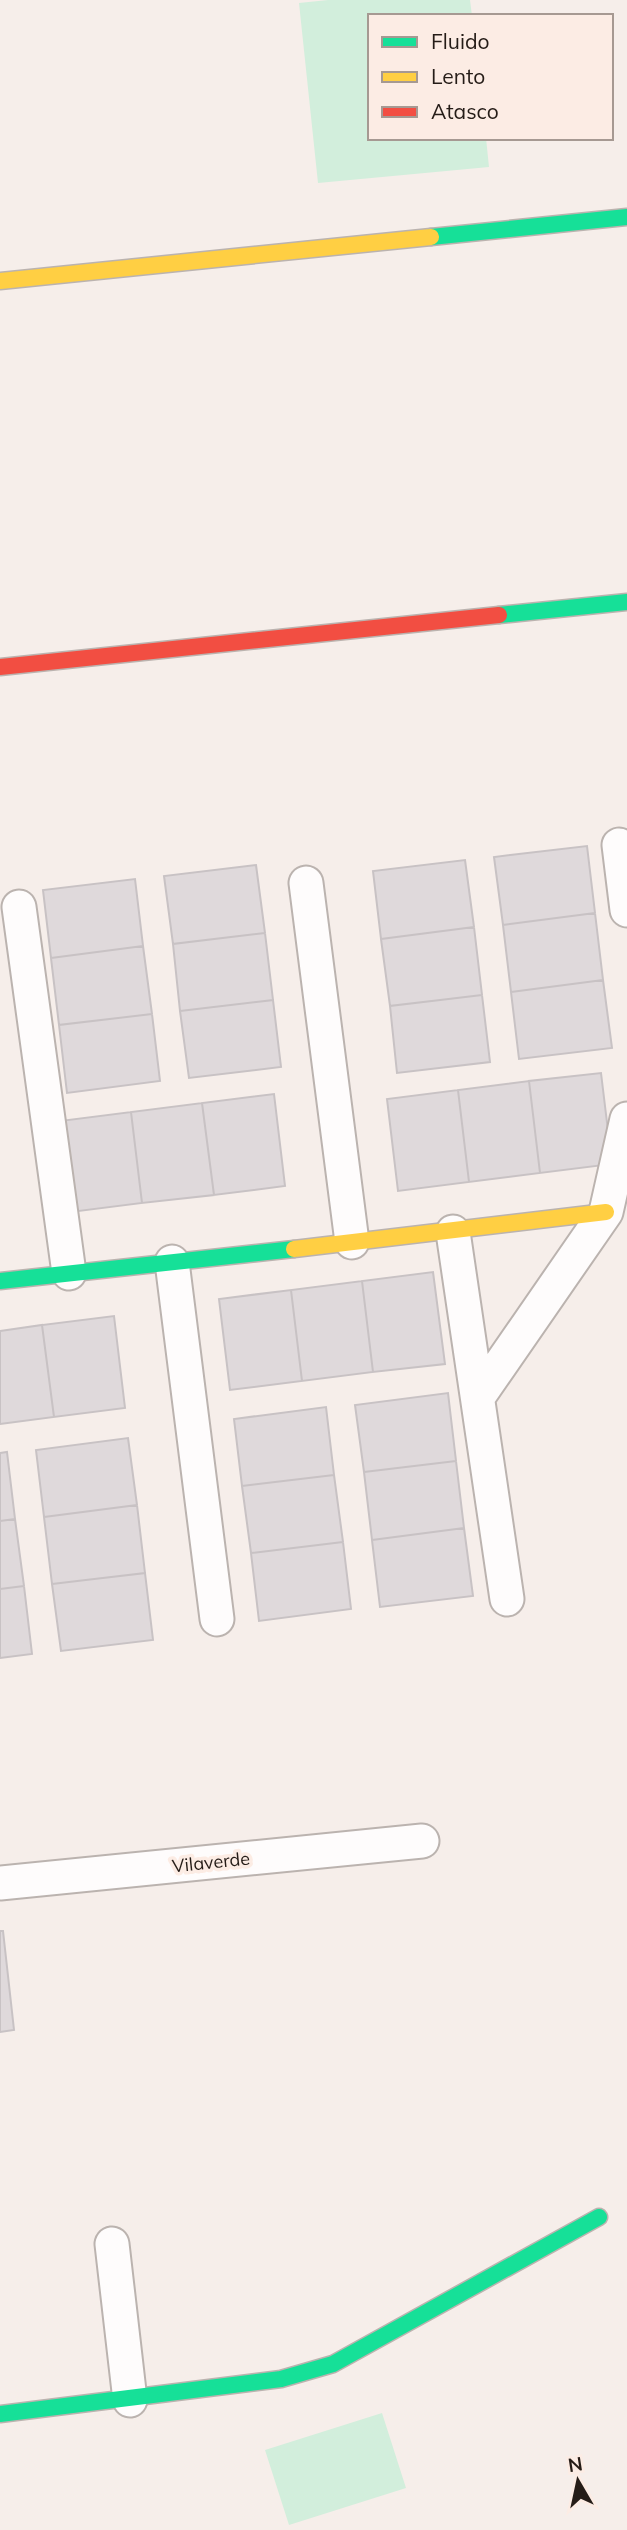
<svg xmlns="http://www.w3.org/2000/svg" width="627" height="2530" viewBox="0 0 627 2530" font-family="Mulish,sans-serif">
<style>
.green{fill:#d2eedc}
.building{fill:#dfd9db;stroke:#c8c2c4;stroke-width:2}
.lines{fill:none;stroke-linecap:round;stroke-linejoin:round}
.street-casing{stroke:#bbb3af;stroke-width:37}
.fast-casing{stroke:#bbb3af;stroke-width:19}
.slow-casing{stroke:#bbb3af;stroke-width:19}
.jam-casing{stroke:#bbb3af;stroke-width:19}
.street{stroke:#fefcfc;stroke-width:33}
.fast{stroke:#16e098;stroke-width:16}
.slow{stroke:#ffcf43;stroke-width:16}
.jam{stroke:#f24e42;stroke-width:16}
.labels{text-anchor:middle;dominant-baseline:central;stroke-width:7;stroke-linejoin:round;paint-order:stroke}
.street-label{font-size:18px;fill:#251c17;stroke:#fcece4}
</style>
<rect width="100%" height="100%" fill="#f6eeea"/>
<path class="green" d="M328,0H470L472,16H370V138H486L489,167L318,183L299,3Z
M382,2413L406,2488L289,2525L265,2450Z"/>
<path class="building" d="M587,846L595,913L503,925L494,857Z
M465,860L474,927L381,939L373,871Z
M256,865L265,933L173,944L164,876Z
M135,879L143,946L51,958L43,890Z
M595,913L603,980L511,992L503,925Z
M474,927L482,995L390,1006L381,939Z
M265,933L273,1000L180,1011L173,944Z
M143,946L152,1014L59,1025L51,958Z
M603,980L612,1048L519,1059L511,992Z
M482,995L490,1062L397,1073L390,1006Z
M273,1000L281,1067L189,1078L180,1011Z
M152,1014L160,1081L67,1093L59,1025Z
M601,1073L612,1164L540,1173L529,1081Z
M529,1081L540,1173L469,1182L458,1090Z
M458,1090L469,1182L398,1191L387,1099Z
M274,1094L285,1186L214,1195L202,1103Z
M202,1103L214,1195L142,1203L131,1112Z
M131,1112L142,1203L71,1212L60,1121Z
M433,1272L445,1364L373,1372L362,1281Z
M362,1281L373,1372L302,1381L291,1290Z
M291,1290L302,1381L230,1390L219,1299Z
M114,1316L125,1408L54,1417L42,1325Z
M42,1325L54,1417L0,1424V1331Z
M448,1393L456,1461L364,1472L355,1405Z
M326,1407L334,1475L242,1486L234,1419Z
M128,1438L137,1505L44,1517L36,1450Z
M7,1452L15,1519L0,1521V1453Z
M456,1461L464,1528L372,1540L364,1472Z
M334,1475L343,1542L251,1553L242,1486Z
M137,1505L145,1573L52,1584L44,1517Z
M15,1519L24,1586L0,1589V1521Z
M464,1528L473,1596L380,1607L372,1540Z
M343,1542L351,1609L259,1621L251,1553Z
M145,1573L153,1640L61,1651L52,1584Z
M24,1586L32,1654L0,1658V1589Z
M0,1931H3L14,2030L0,2032Z"/>
<g class="lines">
<g class="street-casing">
<path id="street" d="M619,845L627,910
M306,883L352,1242
M19,907L69,1273
M453,1232L507,1599
M172,1262L217,1619
M478,1397L606,1212L627,1119
M0,1883L422,1841
M112,2244L130,2400"/>
</g>
<g class="fast-casing">
<path id="fast" d="M431,237L627,217
M499,615L627,602
M0,1281L294,1249
M0,2414L281,2379L333,2364L599,2217"/>
</g>
<g class="slow-casing">
<path id="slow" d="M0,281L431,237
M294,1249L606,1212"/>
</g>
<g class="jam-casing">
<path id="jam" d="M0,667L499,615"/>
</g>
<use href="#street" class="street"/>
<use href="#fast" class="fast"/>
<use href="#slow" class="slow"/>
<use href="#jam" class="jam"/>
</g>
<g class="labels">
<g class="street-label">
<text transform="translate(211 1862) rotate(-6)">Vilaverde</text>
</g>
</g>
<rect x="368" y="14" width="245" height="126" fill="#fcece4" stroke="#a69992" stroke-width="2"/>
<rect x="382" y="37" width="35" height="10" fill="#16e098" stroke="#a69992" stroke-width="2"/>
<text x="431" y="49" font-size="21" fill="#251c17">Fluido</text>
<rect x="382" y="72" width="35" height="10" fill="#ffcf43" stroke="#a69992" stroke-width="2"/>
<text x="431" y="84" font-size="21" fill="#251c17">Lento</text>
<rect x="382" y="107" width="35" height="10" fill="#f24e42" stroke="#a69992" stroke-width="2"/>
<text x="431" y="119" font-size="21" fill="#251c17">Atasco</text>
<g transform="translate(578 2481) rotate(351)" stroke="#fcece4" stroke-width="5" paint-order="stroke">
<path d="M0-5L12 26L0 18L-12 26Z" fill="#251c17"/>
<text y="-10" font-size="19" font-weight="bold" text-anchor="middle" fill="#251c17">N</text>
</g>
</svg>
